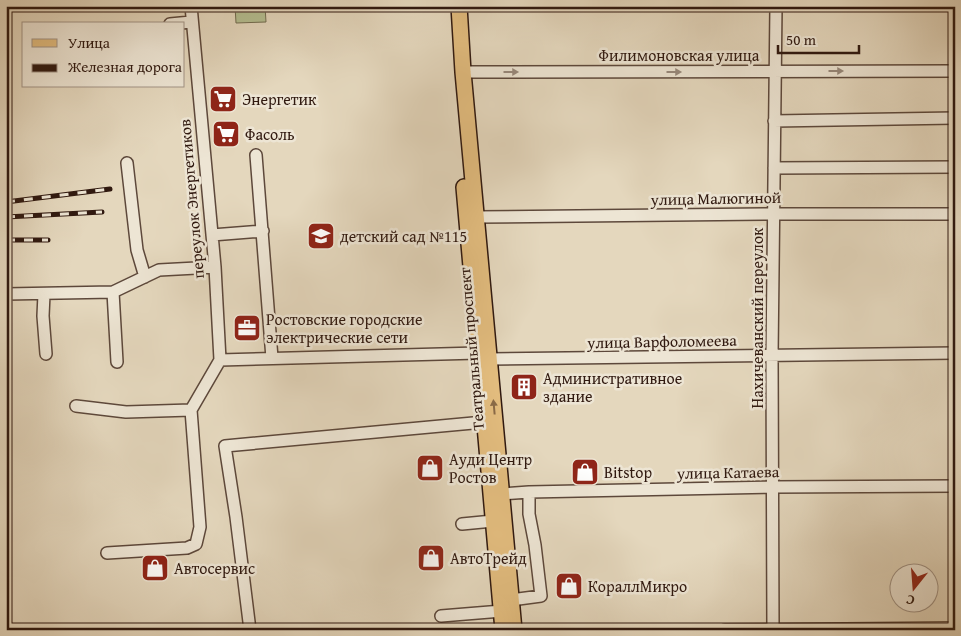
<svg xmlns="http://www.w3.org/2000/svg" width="961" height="636" viewBox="0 0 961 636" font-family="'Gentium Book Plus',serif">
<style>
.green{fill:#b4be91;stroke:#726c50}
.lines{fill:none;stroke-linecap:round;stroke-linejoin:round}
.minor-casing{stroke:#5d483b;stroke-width:14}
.major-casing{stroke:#301910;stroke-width:18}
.minor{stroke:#ede5d4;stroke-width:11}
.major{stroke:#e2bc7e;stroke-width:15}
.rail-casing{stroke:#301910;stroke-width:5}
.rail{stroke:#ede5d4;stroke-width:3;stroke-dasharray:9;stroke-linecap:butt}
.oneway{fill:#98897c}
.oneway2{fill:#896a47}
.labels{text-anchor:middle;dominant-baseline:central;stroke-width:5;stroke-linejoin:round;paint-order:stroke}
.street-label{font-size:16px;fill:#301910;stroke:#ede5d4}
.poi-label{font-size:16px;fill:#301910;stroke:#ede5d4;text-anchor:start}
</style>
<rect width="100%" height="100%" fill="#e4d7bd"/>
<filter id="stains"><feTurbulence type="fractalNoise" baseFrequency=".004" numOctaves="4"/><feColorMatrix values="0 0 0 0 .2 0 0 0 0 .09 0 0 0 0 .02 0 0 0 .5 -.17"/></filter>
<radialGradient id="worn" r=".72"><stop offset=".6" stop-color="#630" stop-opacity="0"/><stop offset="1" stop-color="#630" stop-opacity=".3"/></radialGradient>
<path class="green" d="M235,6H265L266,22L236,23Z"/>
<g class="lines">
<g class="minor-casing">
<path id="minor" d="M191,6L215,267L220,360
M170,24L191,22
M463,72L955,71
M774,121L955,118
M256,155L272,358
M127,163L137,250L145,277
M774,168L955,167
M477,217L774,214H955
M212,235L263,231
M113,292L117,362
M6,294L113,292L159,270L215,267
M44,294L43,316L46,354
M490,359L955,353
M220,360L478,353
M76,406L126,412L191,410L220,360
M502,494L529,492L773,487L955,486
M462,524L493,521
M107,553L187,548L196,544L200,527L191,410
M511,600L541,596L535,545L529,514V492
M441,616L502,611
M250,630L236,517L225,446L484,422
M725,630L955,628
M773,630L772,356L776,6"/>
</g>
<g class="major-casing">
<path id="major" d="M459,6L463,72L514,630
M464,187L503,630"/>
</g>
<use href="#minor" class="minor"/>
<use href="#major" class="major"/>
<g class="rail-casing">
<path id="rail" d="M6,202L110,189
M6,217L102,212
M6,240H48"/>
</g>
<use href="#rail" class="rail"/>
</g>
<defs><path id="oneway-solid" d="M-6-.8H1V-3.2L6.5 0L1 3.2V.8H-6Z" transform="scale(1.25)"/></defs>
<g class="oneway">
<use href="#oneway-solid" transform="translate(836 71)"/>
<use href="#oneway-solid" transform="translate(511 72)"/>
<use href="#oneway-solid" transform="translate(674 72)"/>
</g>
<use class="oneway2" href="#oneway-solid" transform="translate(494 407) rotate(-95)"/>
<defs>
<g id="supermarket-square" transform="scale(1.4375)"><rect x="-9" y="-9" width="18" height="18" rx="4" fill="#8f2418" stroke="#ede5d4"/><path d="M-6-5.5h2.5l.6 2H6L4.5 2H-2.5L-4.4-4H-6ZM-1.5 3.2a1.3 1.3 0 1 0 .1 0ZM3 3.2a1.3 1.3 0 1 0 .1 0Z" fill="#fff"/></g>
<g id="school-square" transform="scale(1.4375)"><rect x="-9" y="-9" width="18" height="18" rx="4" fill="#8f2418" stroke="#ede5d4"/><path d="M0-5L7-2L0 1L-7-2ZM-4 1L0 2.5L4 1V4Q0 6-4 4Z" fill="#fff"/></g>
<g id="office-square" transform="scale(1.4375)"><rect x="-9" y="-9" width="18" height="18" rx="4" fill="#8f2418" stroke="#ede5d4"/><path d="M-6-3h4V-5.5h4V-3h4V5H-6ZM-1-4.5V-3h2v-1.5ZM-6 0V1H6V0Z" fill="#fff"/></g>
<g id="building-square" transform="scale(1.4375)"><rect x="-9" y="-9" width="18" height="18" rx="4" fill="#8f2418" stroke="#ede5d4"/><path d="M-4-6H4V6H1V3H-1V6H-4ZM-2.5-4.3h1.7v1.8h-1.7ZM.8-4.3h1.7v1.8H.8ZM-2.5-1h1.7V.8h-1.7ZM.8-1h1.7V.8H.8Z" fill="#fff"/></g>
<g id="shop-square" transform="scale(1.4375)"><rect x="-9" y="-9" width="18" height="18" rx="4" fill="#8f2418" stroke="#ede5d4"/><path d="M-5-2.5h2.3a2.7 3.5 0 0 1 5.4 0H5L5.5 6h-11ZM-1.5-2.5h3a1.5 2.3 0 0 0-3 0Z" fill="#fff"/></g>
</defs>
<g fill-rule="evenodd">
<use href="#supermarket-square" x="223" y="99"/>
<use href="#supermarket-square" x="226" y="134"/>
<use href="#school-square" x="321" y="236"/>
<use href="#office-square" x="247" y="328"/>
<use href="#building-square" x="524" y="387"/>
<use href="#shop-square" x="430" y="468"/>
<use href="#shop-square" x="585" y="472"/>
<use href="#shop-square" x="431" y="558"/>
<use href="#shop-square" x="155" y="568"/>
<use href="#shop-square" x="569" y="586"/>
</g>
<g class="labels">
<g class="street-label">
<text x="679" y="55">Филимоновская улица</text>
<text transform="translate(716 198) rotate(-1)">улица Малюгиной</text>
<text transform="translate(191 199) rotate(-95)">переулок Энергетиков</text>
<text transform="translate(757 318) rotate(-90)">Нахичеванский переулок</text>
<text transform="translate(662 341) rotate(-1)">улица Варфоломеева</text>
<text transform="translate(471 349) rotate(-95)">Театральный проспект</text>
<text transform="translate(728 472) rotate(-1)">улица Катаева</text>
</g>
<g class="poi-label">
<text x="242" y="99">Энергетик</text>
<text x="245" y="134">Фасоль</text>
<text x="340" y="236">детский сад №115</text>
<text x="266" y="319">Ростовские городские<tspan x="266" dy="18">электрические сети</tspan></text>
<text x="543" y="378">Административное<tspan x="543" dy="18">здание</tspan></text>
<text x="449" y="459">Ауди Центр<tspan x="449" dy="18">Ростов</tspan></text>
<text x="604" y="472">Bitstop</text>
<text x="450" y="558">АвтоТрейд</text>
<text x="174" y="568">Автосервис</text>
<text x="588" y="586">КораллМикро</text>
</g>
</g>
<rect width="961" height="636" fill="none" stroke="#e4d7bd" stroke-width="25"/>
<rect x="8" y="8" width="946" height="621" fill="none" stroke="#301910" stroke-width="2.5"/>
<rect x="12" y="12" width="936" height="611" fill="none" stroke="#301910"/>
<rect x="22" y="22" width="162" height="65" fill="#ede5d4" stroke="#a19386"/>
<rect x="32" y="39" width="25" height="8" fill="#e2bc7e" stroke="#a19386"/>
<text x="68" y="48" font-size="15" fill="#301910">Улица</text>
<rect x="32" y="64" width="25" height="8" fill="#301910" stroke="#a19386"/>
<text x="68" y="72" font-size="15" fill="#301910">Железная дорога</text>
<g transform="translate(914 588) rotate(197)"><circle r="24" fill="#ede5d4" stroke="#a19386"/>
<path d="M0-4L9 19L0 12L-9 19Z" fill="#8f2418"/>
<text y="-8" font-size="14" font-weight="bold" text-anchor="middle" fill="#301910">С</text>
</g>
<path d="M778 45v8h81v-8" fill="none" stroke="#301910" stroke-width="2.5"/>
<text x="786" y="45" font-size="15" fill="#301910" stroke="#ede5d4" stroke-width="4" paint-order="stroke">50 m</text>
<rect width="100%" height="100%" filter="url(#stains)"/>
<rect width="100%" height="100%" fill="url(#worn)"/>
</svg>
